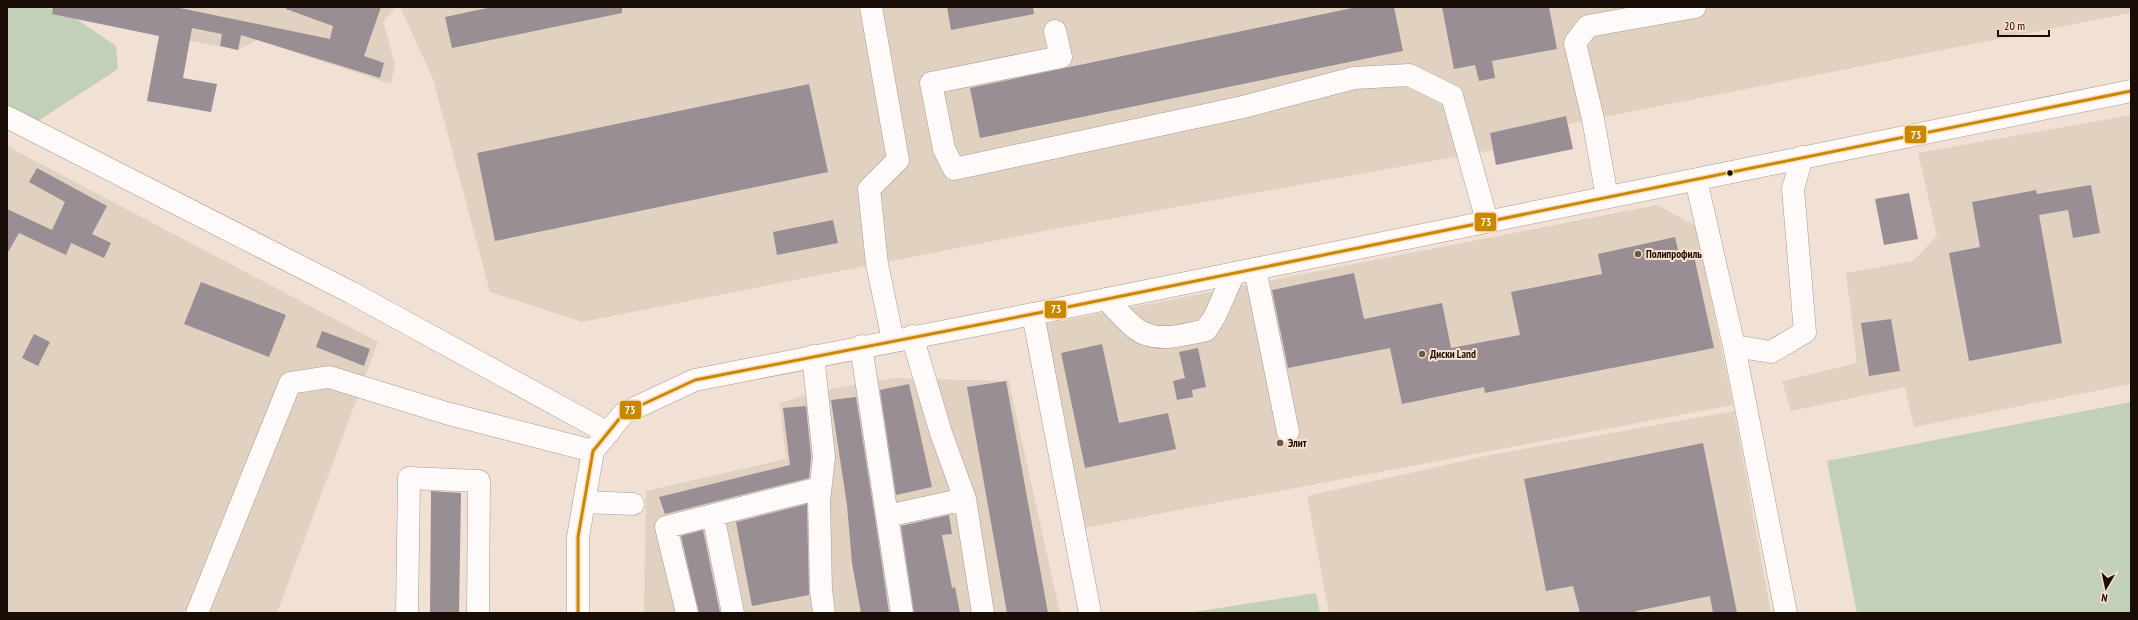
<svg xmlns="http://www.w3.org/2000/svg" width="2138" height="620" viewBox="0 0 2138 620" font-family="'PT Sans Narrow',sans-serif">
<style>
.industrial{fill:#e0d1c1}
.green{fill:#c3d0b9}
.building{fill:#998e94}
.lines{fill:none;stroke-linecap:round;stroke-linejoin:round}
.minor-casing{stroke:#a79b92;stroke-width:23}
.major-casing{stroke:#a79b92;stroke-width:23}
.minor{stroke:#fdfaf9;stroke-width:22}
.major{stroke:#fdfaf9;stroke-width:22}
.bus-1-casing{stroke:#fde0c9;stroke-width:6}
.bus-1{stroke:#ca8801;stroke-width:3}
.bus-dot{fill:#180e07;stroke:#fde0c9;stroke-width:1.5}
.poi-dot{fill:#64584f;stroke:#fde0c9;stroke-width:1.5}
.labels{text-anchor:middle;dominant-baseline:central;stroke-width:4;stroke-linejoin:round;paint-order:stroke}
.poi-label{font-size:11px;font-weight:bold;fill:#180e07;stroke:#fde0c9;text-anchor:start}
.line-badge{stroke:#fde0c9;stroke-width:1.5}
.badge-label{font-size:11px;text-anchor:middle;font-weight:bold;fill:#fff}
</style>
<rect width="100%" height="100%" fill="#f1e1d5"/>
<path class="industrial" d="M44,7H392L394,10L383,21L395,64L391,84L257,40L238,50L75,18Z
M400,7H2131V13L1568,124L1566,116L1490,133L1493,150L1054,229L582,322L490,292L433,79Z
M2131,115V384L1914,427L1905,387L1791,411L1782,381L1857,363L1846,273L1913,261L1937,236L1918,153Z
M7,146L378,342L277,613H7Z
M1657,205L1696,226L1733,405L1084,528L1041,325Z
M895,378L1006,381L1008,378L1060,613H644L646,491L786,459L780,403L814,392Z
M1734,411L1771,613H1329L1307,496L1490,455Z"/>
<path class="green" d="M7,7H44L75,18L116,46L118,69L38,121L7,106Z
M2131,402V613H1857L1827,461Z
M1316,593L1320,613H1187Z"/>
<path class="building" d="M53,7H175L330,39L333,26L286,9V7H381L364,56L384,63L380,78L241,35L238,50L220,46L222,34L192,28L183,78L217,84L211,112L147,101L159,36L52,14Z
M492,7H622V13L452,48L445,17Z
M947,7H1033L1034,14L951,30Z
M1357,7H1394L1403,51L980,138L970,88Z
M1442,7H1549L1557,49L1492,61L1495,78L1479,81L1475,65L1454,69Z
M809,84L828,172L495,241L477,153Z
M1566,116L1573,149L1496,165L1490,133Z
M37,168L107,206L92,234L111,243L104,258L71,243L66,255L19,233L7,254V209L52,230L65,202L29,182Z
M2091,185L2100,233L2073,238L2068,210L2039,215L2062,343L1969,361L1949,253L1980,247L1972,202L2036,190L2037,194Z
M1909,193L1918,239L1884,245L1875,199Z
M833,220L838,243L777,255L773,232Z
M1675,237L1680,259L1694,256L1714,348L1485,393L1484,387L1402,404L1390,348L1288,368L1272,290L1354,273L1364,319L1442,303L1451,348L1520,335L1511,292L1602,274L1598,254Z
M201,282L286,315L269,357L184,324Z
M1891,319L1900,371L1869,376L1861,323Z
M322,331L370,349L364,366L316,347Z
M34,334L50,342L38,366L22,358Z
M1102,344L1119,423L1168,413L1176,449L1085,468L1061,353Z
M1198,348L1206,387L1192,390L1193,397L1177,400L1173,381L1185,378L1179,352Z
M1006,381L1048,613H1007L967,387Z
M909,384L932,487L896,495L880,390Z
M856,397L875,518L889,613H861L852,563L847,505L831,400Z
M806,406L811,457L809,478L665,514L659,497L790,465L783,408Z
M1703,443L1737,613H1713L1710,596L1636,611L1637,613H1580L1573,586L1546,591L1524,479Z
M431,491L461,493L459,613H430Z
M807,504L809,595L752,606L736,522Z
M949,515L952,534L942,535L952,588L955,587L960,613H914L901,526Z
M703,530L720,613H699L681,536Z"/>
<g class="lines">
<g class="minor-casing">
<path id="minor" d="M871,7L898,160L869,189L877,264L893,340
M1055,31L1061,57L931,83L944,149L954,169L1243,107L1354,78L1409,75L1452,96L1487,221
M7,117L352,293L608,433
M1696,180L1734,346L1771,352L1805,332L1793,189L1802,157
M1607,197L1593,119L1575,43L1588,26L1695,7
M1255,269L1288,432
M1106,299C1115,308 1124,319 1135,328C1154,344 1184,335 1206,330L1215,316L1234,273
M1033,314L1090,613
M912,336L941,433L965,499L983,613
M861,346L887,516L965,499
M1734,346L1786,613
M813,356L824,457L819,501L821,590L824,613
M584,502L633,504
M713,515L733,613
M887,516L902,613
M197,613L290,383L329,377L446,413L593,451
M407,613L409,478L479,481L478,613
M687,613L666,527L820,488"/>
</g>
<g class="major-casing">
<path id="major" d="M578,613V537L593,451L624,413L695,380L1033,314L2131,91"/>
</g>
<use href="#minor" class="minor"/>
<use href="#major" class="major"/>
<g class="bus-1-casing">
<path id="bus-1" d="M578,613V537L593,451L624,413L695,380L1033,314L2131,91"/>
</g>
<use href="#bus-1" class="bus-1"/>
</g>
<circle class="bus-dot" cx="1730" cy="173" r="3.5"/>
<g class="poi-dot">
<circle cx="1638" cy="254" r="4"/>
<circle cx="1422" cy="354" r="4"/>
<circle cx="1280" cy="443" r="4"/>
</g>
<g class="labels">
<g class="poi-label">
<text x="1646" y="254">Полипрофиль</text>
<text x="1430" y="354">Диски Land</text>
<text x="1288" y="443">Элит</text>
</g>
</g>
<g class="line-badge">
<rect x="1904" y="125" width="23" height="19" rx="4" fill="#ca8801"/>
<rect x="1474" y="212" width="23" height="20" rx="4" fill="#ca8801"/>
<rect x="1044" y="300" width="23" height="19" rx="4" fill="#ca8801"/>
<rect x="619" y="400" width="23" height="20" rx="4" fill="#ca8801"/>
</g>
<g class="badge-label">
<text x="1916" y="139">73</text>
<text x="1486" y="226">73</text>
<text x="1056" y="313">73</text>
<text x="630" y="414">73</text>
</g>
<rect width="2138" height="620" fill="none" stroke="#180e07" stroke-width="16"/>
<g transform="translate(2106 588) rotate(189)" stroke="#fde0c9" stroke-width="3" paint-order="stroke">
<path d="M0-3L7 15L0 10L-7 15Z" fill="#180e07"/>
<text y="-6" font-size="11" font-weight="bold" text-anchor="middle" fill="#180e07">N</text>
</g>
<path d="M1998 30v6h51v-6" fill="none" stroke="#180e07" stroke-width="2"/>
<text x="2004" y="30" font-size="12" fill="#180e07" stroke="#fde0c9" stroke-width="3" paint-order="stroke">20 m</text>
</svg>
